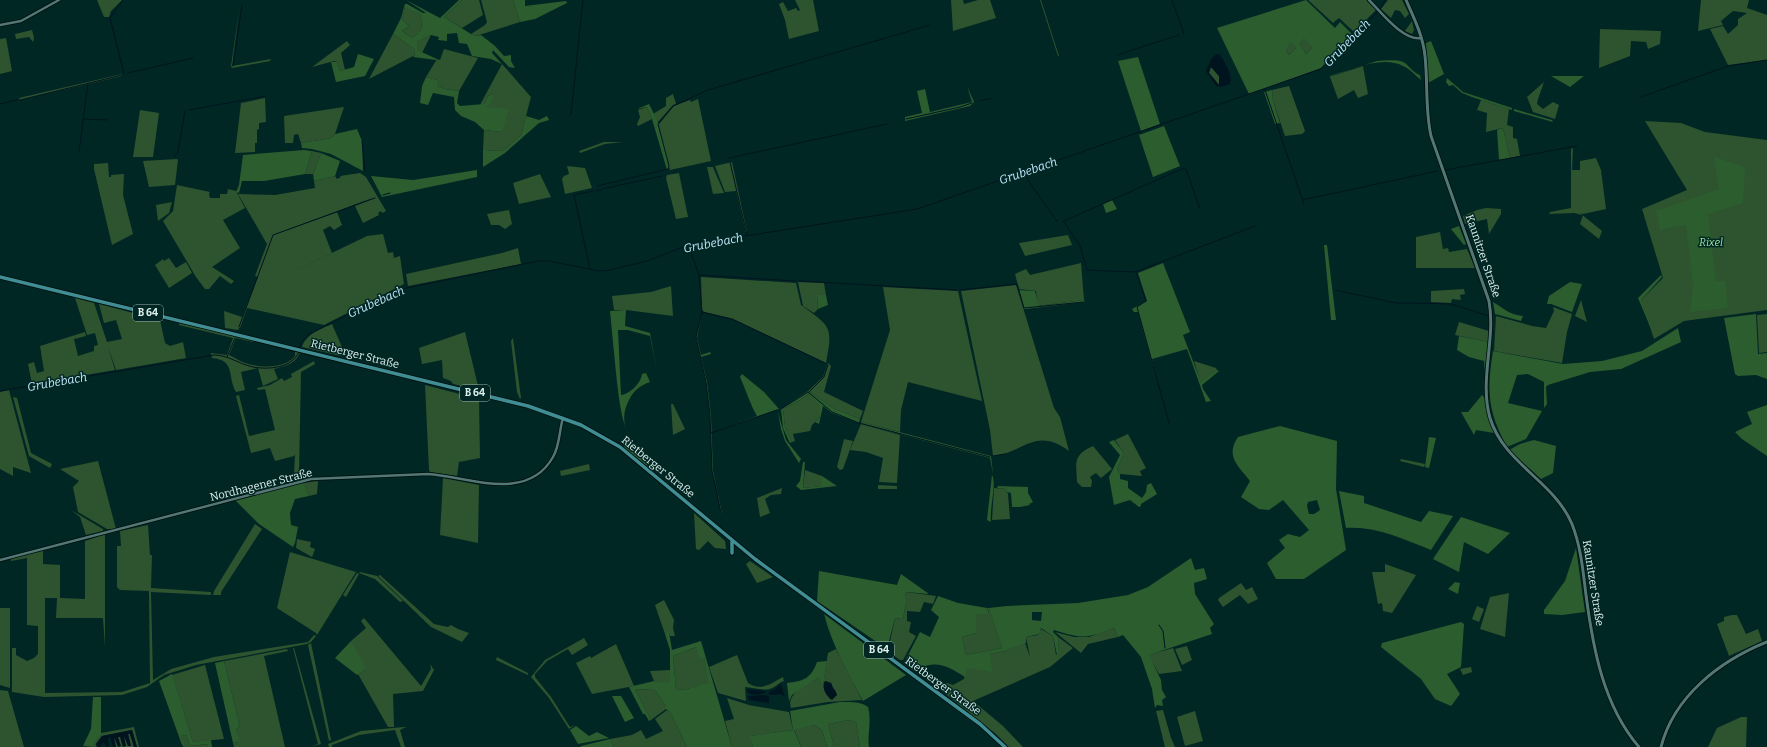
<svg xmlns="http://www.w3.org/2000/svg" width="1767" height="747" viewBox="0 0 1767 747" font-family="Bitter,serif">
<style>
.green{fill:#2e532f;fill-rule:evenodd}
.forest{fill:#2c5d2f;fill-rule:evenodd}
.water{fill:#00141f;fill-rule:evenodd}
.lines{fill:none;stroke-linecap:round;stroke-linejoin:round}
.stream{stroke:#00141f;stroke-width:1}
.tertiary-casing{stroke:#000e0c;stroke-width:4}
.secondary-casing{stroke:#000e0c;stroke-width:4.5}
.primary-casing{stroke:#000e0c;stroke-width:5}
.tertiary{stroke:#537774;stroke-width:2.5}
.secondary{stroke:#537774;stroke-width:3}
.primary{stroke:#408d94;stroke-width:3.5}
.labels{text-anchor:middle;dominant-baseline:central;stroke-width:3;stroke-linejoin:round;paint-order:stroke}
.shield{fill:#002724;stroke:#9bb4b1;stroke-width:1}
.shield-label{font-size:10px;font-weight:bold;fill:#ddf0ee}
.park-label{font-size:11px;font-style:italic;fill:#9be39d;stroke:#002724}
.street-label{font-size:11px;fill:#ddf0ee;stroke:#002724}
.water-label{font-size:12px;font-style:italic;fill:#c1e8fb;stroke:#002724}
</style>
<rect width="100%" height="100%" fill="#002724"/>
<path class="green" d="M97,0H122L111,11L109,17H104Z
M462,0H479L483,15L462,28L444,17Z
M481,0H513L520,22L476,36L471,34L485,25L487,22Z
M795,0H813L819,31L789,39L785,20L779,4L783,2L788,11L796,8L798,11L800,10Z
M951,0H963L964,4L978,0H990L996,18L953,31Z
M1040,0H1041L1059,56H1058Z
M1308,0H1366L1376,10L1354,32L1339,18L1333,23Z
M1388,0H1402L1409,14L1405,18L1400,11L1395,10L1391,18L1381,9Z
M1701,0H1749L1747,8L1767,15V60L1728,65L1710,29L1723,26L1728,34L1738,25V19L1747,13L1733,11L1721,21L1723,25L1698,31Z
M240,4L232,66L271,59L270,61L232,68L231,66Z
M405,6L420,14C422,27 424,29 412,38L402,31L409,26L402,19Z
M1412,21L1414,30L1412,34L1405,31Z
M1600,29L1661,31L1660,44L1648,49L1646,42L1631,41L1630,56L1599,68Z
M32,30L34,38L33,42L29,37L16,39L15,34Z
M393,34L414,49L415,55L369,79Z
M431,35L422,53L417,50V40H421Z
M1304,37L1312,48L1306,54L1300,44Z
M6,38L12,71L0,74V39Z
M347,41L350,45L341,53L345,70L340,71L337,62L334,61L312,67Z
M1290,41L1296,48L1289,55L1286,51L1287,47Z
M444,49L478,58L459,91L445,89L437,86V80L426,77L437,59L440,60Z
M502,64L531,97L521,135L503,151L483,150L484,130L502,132L487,107L492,100L493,94L488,96L484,104L480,105Z
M1363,66L1368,94L1358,98L1354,90L1338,99L1330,77Z
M1211,67L1219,76V85L1209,73V69Z
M122,74V76L20,100L19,98Z
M1544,82L1538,99L1537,104L1543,109L1553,102L1559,105L1555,119L1533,112L1527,97Z
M1289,86L1305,131L1302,134L1285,136L1273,101L1272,90Z
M673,94L676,104L673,105L658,122L653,114L666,106V98Z
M265,98L266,122L259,123V129L257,130V143H255V152L235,153L241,103Z
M698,99L711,161L670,170L659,124L674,106L690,100L691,102Z
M1481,100L1509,109L1507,125L1513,127V138L1517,139L1520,156L1510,158L1503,128L1486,132L1487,113L1477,110Z
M344,107L335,134L331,138L301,143L298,134L294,135L293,143H285L284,116Z
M647,107L652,119L638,126L637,124L640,117L638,110Z
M140,110L159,113L153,157H133Z
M1645,121L1681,123L1705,132L1767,140V310L1684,321L1654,339L1641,300L1663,278L1642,209L1687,190Z
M604,142H623L605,144L580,153L579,151Z
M1573,148L1572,170H1580V161L1596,158L1601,170L1606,209L1583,214L1580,213L1602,231L1599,239L1580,224L1583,215L1574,213L1549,214L1550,212L1571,208V149Z
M312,151L321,153L313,174H305Z
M177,159L178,160L175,185L149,187L143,161Z
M732,162L747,232L746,233L736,191L725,192L715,166Z
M108,163L109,177H111V175L124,174L123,195L133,234L112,245L94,169V164Z
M567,166L585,168L592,188L565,194L562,179L564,176L569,174Z
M707,167H713L724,193L713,194Z
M360,173L366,177L386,211L382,213L381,211L378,213L379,215L363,223L355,206L375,197L273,235L337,212L342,225L334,230L330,226L323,230L332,253L253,291L367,236L383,234L388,253L393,252L394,258L400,256L404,284L324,325L247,308L240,328H239L238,330L225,328L224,311L242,317L258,277L255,276L267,244L238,194L275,195L315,188L314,181L335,176L337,179L341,177L340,176Z
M679,173L688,217L676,219L666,178L667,175Z
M540,174L551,197L519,204L513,183Z
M177,185L210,192L209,194L210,198H220V194H227L228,189L236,191L245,208L223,220L240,248L212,267L234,281L231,284L220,276L209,289H205L196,277L163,221L173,211Z
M172,202L169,213L158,221L156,205Z
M1486,208L1501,209V214L1489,234L1487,219L1465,224L1463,216L1477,210Z
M509,210L512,224L505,229L499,225H491L487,214Z
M1440,232L1443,249L1448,248L1449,252L1467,249L1475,268H1416V237Z
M1068,235L1072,245L1025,256L1019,243Z
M518,248L521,264L408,286L406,274L502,253Z
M169,258L176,268L186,262L192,273L169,288L155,265L163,259L164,261Z
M1081,263L1084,300L1038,306L1036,291L1019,289L1015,274L1026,269L1030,275Z
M701,277L796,283L801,305C831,327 833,326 826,363L733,319L704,312L702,310Z
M798,282L824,283L826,295H817L818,309L814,313L803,306Z
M1016,285L1054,408L1060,417L1069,451C1035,426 1024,453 993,456L990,430L961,291Z
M671,286L673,316L626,310H614L612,296L651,292Z
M883,287L958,291L982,401L908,382L901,410L900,432L861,422L890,330Z
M1464,289L1465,294L1460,295L1461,300L1452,299L1451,303L1431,302V291Z
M75,298L94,303L107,342L122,339L116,320L104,323L99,304L160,320L165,343L170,346L183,342L186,358L116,370L108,347L115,370L32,384L28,364L34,362L37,373L44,371L40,346L85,332L86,336L74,339L78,356L94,351V346L98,345L95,333L87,335Z
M1581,300L1587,322L1575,316Z
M1553,307L1572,314L1567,332L1562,363L1494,351L1496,316L1532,326L1546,328L1554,311Z
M1767,314V352L1759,353L1757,315Z
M1459,322L1489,331L1488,342L1455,335Z
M179,323L253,340V342L236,338L229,355C237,359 245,364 253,365C265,368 287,367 295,356V350L300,352C296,364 285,366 274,369L278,379L263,386L258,368L241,372L245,390L236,392C227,377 236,360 212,358L211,353L227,355L233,338L179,325Z
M332,324L342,347L338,349L341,356L302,347C306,334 321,329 332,324Z
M465,332L479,390L453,384L451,381L443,378L442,360L422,364L419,348Z
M513,338L521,398L520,399L517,392L511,341Z
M314,361L315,364L301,372L299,474L294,475L295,454L294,456L275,461L270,448L251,453L236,396L239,395L249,436L275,430L265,389L258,390L257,388L270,385L282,378L284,381L292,377L291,374Z
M1194,361L1216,368L1217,370L1201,383Z
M828,363L831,366L824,392L863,411L860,419L835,409L808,391L823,377Z
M425,385L479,399L480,458L459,462L457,476L430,472L429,470Z
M9,390L31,473L13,467V476L0,469V392Z
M808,394L820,404V417L812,425L810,431L793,434L795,441L792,442L785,427L783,409L800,400Z
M13,397L17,398L31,453L52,464L50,468L29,456Z
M671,404H673L685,429L673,435Z
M861,424L900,435L897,483L879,482L883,458L866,452L850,450Z
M1128,434L1146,468L1140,471L1142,476L1120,474L1117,469L1124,453L1115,440Z
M844,439L853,441L843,469L840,470L837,467Z
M1093,446L1112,469L1101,478L1096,473L1090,477L1092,481L1091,487H1082L1077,482C1076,462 1073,455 1093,446Z
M1401,459L1425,464L1424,467L1400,461Z
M98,461L116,529H107L78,512L73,487L79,481L60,469Z
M589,464L590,470L561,476L560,471Z
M805,470L822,476V486L803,488Z
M443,478L479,485L478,543L440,535Z
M318,481L317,494L309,496L303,483Z
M878,485L897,486V489H878Z
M782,488L781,494L771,495L765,499L770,513L760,517L757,498Z
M994,488L1006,489L1008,494L1010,519L992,520Z
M71,510L103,529V531L86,535L80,517Z
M694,513L725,541L726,549L715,548L708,541L699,550L696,549Z
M255,524L262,529L221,592V595H213L214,591Z
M148,525L150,555H152L151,588L211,592V595L151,592L153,680L171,669L214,657L308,642L314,635L316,636L311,642L307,644L196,665L164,675L147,687L122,695L44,697L12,692V648H16V655L27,661L34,658L38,654V626L27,625V558L11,561V558L43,550V564L60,565V598L85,599V541L105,534V647L103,618H56L57,598H45V693L122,692L150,683L149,591L120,590L117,587V546H121L120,531Z
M297,539L311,542L310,547L315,549L312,557L296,548Z
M290,552L356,572L317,635L316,633L277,608Z
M750,561L773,577L757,583L746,564Z
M1385,564L1416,575L1392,613L1383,611L1382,603L1378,604L1372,572H1385Z
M360,572L377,576L403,601L400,602L375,579L359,573Z
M357,573L359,574L346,597L343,595Z
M380,575L434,624L448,627L451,625L458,629L469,633L462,642L431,627L378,576Z
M1241,583L1246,590L1252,587L1258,599L1248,604L1240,595L1223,607L1218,600L1219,598Z
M906,592L936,596L933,604L924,602L920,612L907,611V621L911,622L909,632L916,636L903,660H900L888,651L895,618L903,619L907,597H905Z
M1509,593L1505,637L1480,629L1490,597Z
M664,600L674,620L673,628L675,636H670L669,633L665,634L655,605Z
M1477,606L1484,609L1479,622L1472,619Z
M0,608H10V688L0,685Z
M987,608H989L991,613L1002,648L966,655L962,637L976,633V614L989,613Z
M1732,615H1737L1746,634L1758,629L1762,641L1729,656L1717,624L1724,621V617Z
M364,618L421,686L431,669L430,664L434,670L423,691L393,694L394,727H388L358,674L365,670L351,641L366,628L361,621Z
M1114,628L1118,637L1088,644L1081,653L1055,632L1074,637H1089Z
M1041,629L1053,636L1056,655L1059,653L1058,637L1073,648L1050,667L973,701L1003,726L1023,747H1009L996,734L937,687L947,683L953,685L964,679L966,668L989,654L1005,651L1025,643L1030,657L1026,637L1038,635Z
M584,638L588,645L572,655L568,649L547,661L535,674V677L551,697L570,727L575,725L569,729L549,698L531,677L545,660Z
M311,643L331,740L329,741L308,645Z
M616,644L634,686L592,694L576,663L590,656L591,658Z
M1187,646L1192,660L1182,665L1175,649Z
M696,647L704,658L710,682L684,690L676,689L673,656Z
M293,648H294L321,744L310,747L318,744Z
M1173,648L1182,671L1159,674L1148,655Z
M287,649L288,651L264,656L285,747H234L233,743L239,742L236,729L240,727L224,661Z
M836,649L862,700L828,702L791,708C786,693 807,685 818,678L823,685L828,653ZM825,681L831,683L837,695L830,699L824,688Z
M737,655L748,683C762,692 771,683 783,677L784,681C779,682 777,686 772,688C764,692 753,687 745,687L746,701L718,693L709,667Z
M497,657L528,673V675L496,660Z
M205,665L224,739L193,742L172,675Z
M1471,667L1472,672L1463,675L1460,669Z
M670,670V682L668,684L654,681L650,671Z
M635,689L655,690L666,706V709L651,720Z
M0,690L8,691L24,747H0Z
M727,698L749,705L789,712L793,730L751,736L753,747H732L725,721L734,719Z
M667,710L670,712L687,747H614L610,739L632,735L641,730L646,739L663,731L655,719Z
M1163,710L1171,738L1175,747H1165L1156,711Z
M1195,711L1203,741L1185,746L1177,717Z
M1741,717H1747L1746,747H1708L1717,728Z
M849,720L856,722L860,747H834L828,724Z
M814,725L822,730L827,747H801L794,729Z
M134,727L139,747H137L132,730L102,736L96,744L97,747H94L95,743L101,733Z
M404,727H406L400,730L405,747H401L395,730L359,735L332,745V747H329L328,744L361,731Z
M128,734H130L134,747H115L113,737H114L124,736L131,746Z
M186,735L190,746L207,744L208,747H183L181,736Z"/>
<path class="forest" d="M406,0L440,18L459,0H462L444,17L471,34L476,36L481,35L495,46L504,56L511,55V61L515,68L509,67L493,50L492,53L502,64L491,59L472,56L467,44L459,43L457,33L447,34V41L438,40L439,37L431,35L421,40H417V50L437,59L436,60L413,57L415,55L414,49L393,34L401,18L405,4H407L423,13H426ZM405,7L420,14C422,27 424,29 412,38L402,31L409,26L402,19Z
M513,0H525V6L566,1L567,3L535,19L520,22Z
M1306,0L1335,28L1340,22L1352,34L1321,68L1249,94L1217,28ZM1304,38L1312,48L1306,54L1300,44ZM1290,42L1296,48L1289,55L1286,51Z
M1431,41L1444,74L1428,83L1426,43Z
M358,54L374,59L365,76L336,82L331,62H337L340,71L354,67Z
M1138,57L1160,124L1141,131L1118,61Z
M1377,61C1384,61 1395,59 1403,62C1409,65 1413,73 1420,75L1421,80C1415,75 1410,69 1403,66C1381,55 1351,70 1330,77V76Z
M1551,76H1584L1570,87Z
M426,77L437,80V86L445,89L459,91L457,103L460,106L484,104L488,96L493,94V100L487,107L509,109L502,132L484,130L475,122L461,116L455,110L454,97L433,93L428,105L420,103L422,86Z
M1447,78L1463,92L1512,108V110L1472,97L1462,93L1453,85L1449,86L1446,82Z
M967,86L974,102L970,106L905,121V117L922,113L917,91L925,89L930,112L972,102Z
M1272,90L1273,101L1280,123L1275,124L1264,92Z
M649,104L659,124L670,167L667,170L652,119L647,107L637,109Z
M1514,109L1552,120L1553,122L1514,111Z
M526,116L539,120L547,116L549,120L539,123L505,153L483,167V150L503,151L521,135Z
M1164,126L1180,166L1153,177L1139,135Z
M1503,128L1510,158L1499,160L1497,130Z
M357,129L362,141L363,171L331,154L312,149L302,148L301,143L331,138L335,134Z
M304,150L312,151L305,174L264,181H242L239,193L236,192L239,185L243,155Z
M321,153L340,161L335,176L314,181L313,174Z
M1714,157L1745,167L1743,203L1708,214L1716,281H1725L1728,308L1690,312L1693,286L1686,225L1660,230L1656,211L1719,189Z
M477,170V177L382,197L371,176L413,180Z
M1112,200L1117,209L1106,213L1103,204Z
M1459,226L1466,244L1464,245L1451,229Z
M1324,245H1327L1336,320H1331Z
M1163,263L1190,332L1183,335L1201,382L1217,370L1219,371L1202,385L1203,389L1211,401L1206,402L1187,349L1152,359L1157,381L1138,312H1134L1132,309L1147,301L1138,273Z
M1661,275L1662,277L1641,300L1655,338L1638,298Z
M1570,282L1582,284L1572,312L1551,304H1547L1549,296Z
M1019,290L1035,291L1039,306L1084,300L1085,302L1026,309H1024Z
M817,295H826L828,305L818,309Z
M1493,302C1503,308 1510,315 1523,316L1521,321L1495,314Z
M626,310L625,326L650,333L657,372L650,336L628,330H618L621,395C630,394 641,383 642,374L646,373L650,382C639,386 633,391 628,402C616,428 635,445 649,464C622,439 620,408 616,373C614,353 612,332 610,311Z
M702,313L697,338L701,355L710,352L711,354L701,357L707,382L711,416L713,471L722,514L721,513L716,486L712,471L710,416L706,383L696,338Z
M1756,314L1758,354L1767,353V379L1756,375L1738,376L1735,374L1724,318Z
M1678,328L1681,342L1621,369L1590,372L1548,385L1546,387L1547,404L1544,408V382L1528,374L1517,375L1508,403L1542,411L1526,439L1507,447C1487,410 1487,391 1493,351L1563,364L1602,361L1642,351Z
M1459,336L1488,342L1485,372L1484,361L1469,357L1457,350Z
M742,374L764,392L779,409L714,432L757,416C750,404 746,390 740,377Z
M808,391L835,409L860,419L859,423L832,413L823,406L819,424L815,422L820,417V405L808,394L800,400L783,409L785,427L792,442L790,443L783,428L781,409Z
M1482,395L1485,398L1494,433L1476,430L1474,435L1461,412H1468Z
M1767,405V456L1742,439L1735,432L1752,424L1747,412Z
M778,412L786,440L801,459L799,463L785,441L781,429Z
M861,422L991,456L993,474L990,458L861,424Z
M1280,426L1337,441L1336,489L1346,550L1304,579H1276L1267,563L1285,548L1279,540L1288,534L1300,537L1309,530L1283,500L1269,510L1259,509L1241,497L1250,481C1238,466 1225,456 1238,437ZM1317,500L1320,510L1314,514H1309L1307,506L1308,502Z
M1429,437L1436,438L1429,468L1425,467Z
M1114,440L1124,453L1117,469L1120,474V479L1128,481V488L1142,498L1146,492L1147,485L1151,483L1157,494L1141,504V506L1139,507L1130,500L1114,505L1109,477L1120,455L1109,442Z
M1534,440L1556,446L1553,473L1541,479L1509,450L1520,444Z
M630,443L637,454L648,465L647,466L623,447Z
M803,462H805L803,488L821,486L822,476L837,486L801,490L796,486L800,481Z
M992,475C997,483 989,510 991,522L987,520Z
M303,482L309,496L295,499L290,513L291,525L298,527L295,543L293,547L259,524L236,501V500Z
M998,486L1028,487V493L1033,502L1029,504L1030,505L1020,507H1012L1011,493L1007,492L1006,489L997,488Z
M1339,491L1364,496V503L1421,522L1429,511L1453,516L1431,550C1403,539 1376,526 1346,528Z
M1461,517L1510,533L1488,554L1464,542L1459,572L1433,559Z
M1576,548L1585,612L1562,615L1544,614V610L1565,581Z
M1191,558L1195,570L1204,568L1207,579L1194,583L1195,594L1214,624L1210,628L1212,634L1149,655L1161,680L1162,690L1166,697L1162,700L1163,706L1157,705L1155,708L1152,689L1141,657L1123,635L1118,637L1114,628C1086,639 1082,639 1054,630L1053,632L1058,637L1059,653L1057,655L1053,636L1041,628L1039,634L1026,637V643L1005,651L990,654L992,672L967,668L965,677C946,665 936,659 914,671L904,663L920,632L930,637L939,617L931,610L938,596L958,603L987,608L989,614H976V633L962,637L966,655L1002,648L989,608L1007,606L1078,603L1128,595L1148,587ZM1032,612H1042L1041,621L1032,620Z
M819,571L897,585L901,574L929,594L906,592L905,597H907L903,619L895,618L887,649L817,601Z
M1455,582L1460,583L1458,594L1448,589Z
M824,614L906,675L863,701C848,673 832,645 824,614Z
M1461,622L1464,624L1461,667L1447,674L1460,694L1451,706L1435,699L1421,679L1381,647L1382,643Z
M669,632L672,650L701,641L732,747H687L670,712L666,709V706L655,690L635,689L651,720L649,721L645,714H643L629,687L654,681L668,683L670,682V650L665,634ZM696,647L700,659L704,658L709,682L684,690L676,689L673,656Z
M351,641L364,664L365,670L357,675L335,658Z
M224,661L240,727L236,729L240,742L233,743L215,663Z
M827,661L823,686L818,678L792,695L789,701L787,683C803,681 811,679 817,662Z
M172,674L193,742L211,740L212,747H208L207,744L190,746L186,735L181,736L184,745H182L159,681Z
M612,696H621L634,718L625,722Z
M93,697H101V734L95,743L94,747L83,746L91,729Z
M840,702C849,702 860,701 868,707C872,722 867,733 869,747H860L856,722L849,720L828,724L834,747H827L822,730L814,725L794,730L801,747H753L750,736L793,730L790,711Z
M576,726L589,736L597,732L609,738L578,744L570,730Z
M610,739L614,747H580L581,746Z"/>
<path class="water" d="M1216,54L1220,55C1225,63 1233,74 1230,84L1221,87L1216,86L1206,71L1211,59ZM1211,67L1219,76V85L1209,73Z
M825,681L831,683L833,689L835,690L837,695L832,700C826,696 821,687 825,681Z
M781,684L785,697L780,694L772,695L768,694L770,691L774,690Z
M747,689L766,691V692C760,695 752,696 747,692Z
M764,695L769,696V703L749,700L748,696Z
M132,730L137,747H134L130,734H128L131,746H128L124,736L126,746L123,747L120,737H118L121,746L118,747L114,737L116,747H113L110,737L108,738L109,747H107L103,742L100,747H97L96,744L102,736Z"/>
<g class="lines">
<path class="stream" d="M123,0L110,18L124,74
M1172,0L1184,34
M1117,55L1179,35
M233,66L242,5
M128,73L193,58
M1265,90L1304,204
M1641,97L1728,66L1767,60
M20,100L122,75
M980,101L991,98
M0,104L17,100
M189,110L266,96
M569,115L571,114L583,0
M84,119L107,120
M906,119L960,107L972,103
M362,141L365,171
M79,152L88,83
M175,156L178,152L185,111
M729,158L887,124
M730,162L747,235
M1445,170L1577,146
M1023,173L1056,220L1058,221
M597,186L668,169L669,166L658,124L673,106L708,90L930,25
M602,189L662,176
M596,191L601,190
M383,195L390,193
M1302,200L1438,171
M1063,221L1080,246L1087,270L1135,272L1255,226
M1064,221L1184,168L1186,169L1200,209
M689,247L699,275L795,281
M590,269L574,195L593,191
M1136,272L1146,301L1137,307L1169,423
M699,275L702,312L696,337L706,382L710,416L712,471L721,513
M799,281L957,290
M960,290L1017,284L1024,308L1084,302
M1335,290L1396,303H1410
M1412,303L1451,304L1489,316
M702,312L732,319L825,363
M239,327L273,235L375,198
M300,348L301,343L309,334L397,290L538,261H549L599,271L610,270L647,261L688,245L917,209L1321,69L1380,9L1385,0
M227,357L235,338
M0,391L214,355C228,355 239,364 253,367C268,370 294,368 299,351
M809,392L824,377L828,365
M781,409L808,392L832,412L859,423L990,457
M711,433L777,410
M993,456L1005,454
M1159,625L1163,631L1165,648"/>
<g class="tertiary-casing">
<path id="tertiary" d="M1369,0C1381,12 1403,41 1421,38
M0,25L21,21L59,0
M0,560L311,479L428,474C469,477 527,503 553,457C560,445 559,431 563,418"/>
</g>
<g class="secondary-casing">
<path id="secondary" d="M1406,0C1414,18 1423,36 1425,56C1428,83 1425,109 1431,136L1489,301C1496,340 1479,379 1490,418C1504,464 1554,481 1572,524C1581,547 1583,571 1586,595C1593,648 1603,705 1639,747
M1661,747C1674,696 1720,661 1767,642"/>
</g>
<g class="primary-casing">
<path id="primary" d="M0,277L528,406L581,425L620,447L755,559L980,724L1005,747
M732,541V553"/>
</g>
<use href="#tertiary" class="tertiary"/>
<use href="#secondary" class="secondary"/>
<use href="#primary" class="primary"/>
</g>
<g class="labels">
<g class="shield">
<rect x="133" y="305" width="30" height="16" rx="3"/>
<rect x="460" y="385" width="30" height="16" rx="3"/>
<rect x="864" y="642" width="30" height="16" rx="3"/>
</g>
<g class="shield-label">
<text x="148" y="313">B 64</text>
<text x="475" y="393">B 64</text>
<text x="879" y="650">B 64</text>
</g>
<g class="park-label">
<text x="1711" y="242">Rixel</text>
</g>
<g class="street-label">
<text transform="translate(1483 256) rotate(71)">Kaunitzer Straße</text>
<text transform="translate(355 354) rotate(14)">Rietberger Straße</text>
<text transform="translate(658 467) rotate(39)">Rietberger Straße</text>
<text transform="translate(261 485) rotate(-14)">Nordhagener Straße</text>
<text transform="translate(1593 583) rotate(81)">Kaunitzer Straße</text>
<text transform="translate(943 686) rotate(36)">Rietberger Straße</text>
</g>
<g class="water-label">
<text transform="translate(1347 43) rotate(-46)">Grubebach</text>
<text transform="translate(1028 171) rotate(-19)">Grubebach</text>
<text transform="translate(713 243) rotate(-11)">Grubebach</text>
<text transform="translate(376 302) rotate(-24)">Grubebach</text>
<text transform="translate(57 382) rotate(-10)">Grubebach</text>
</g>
</g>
</svg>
